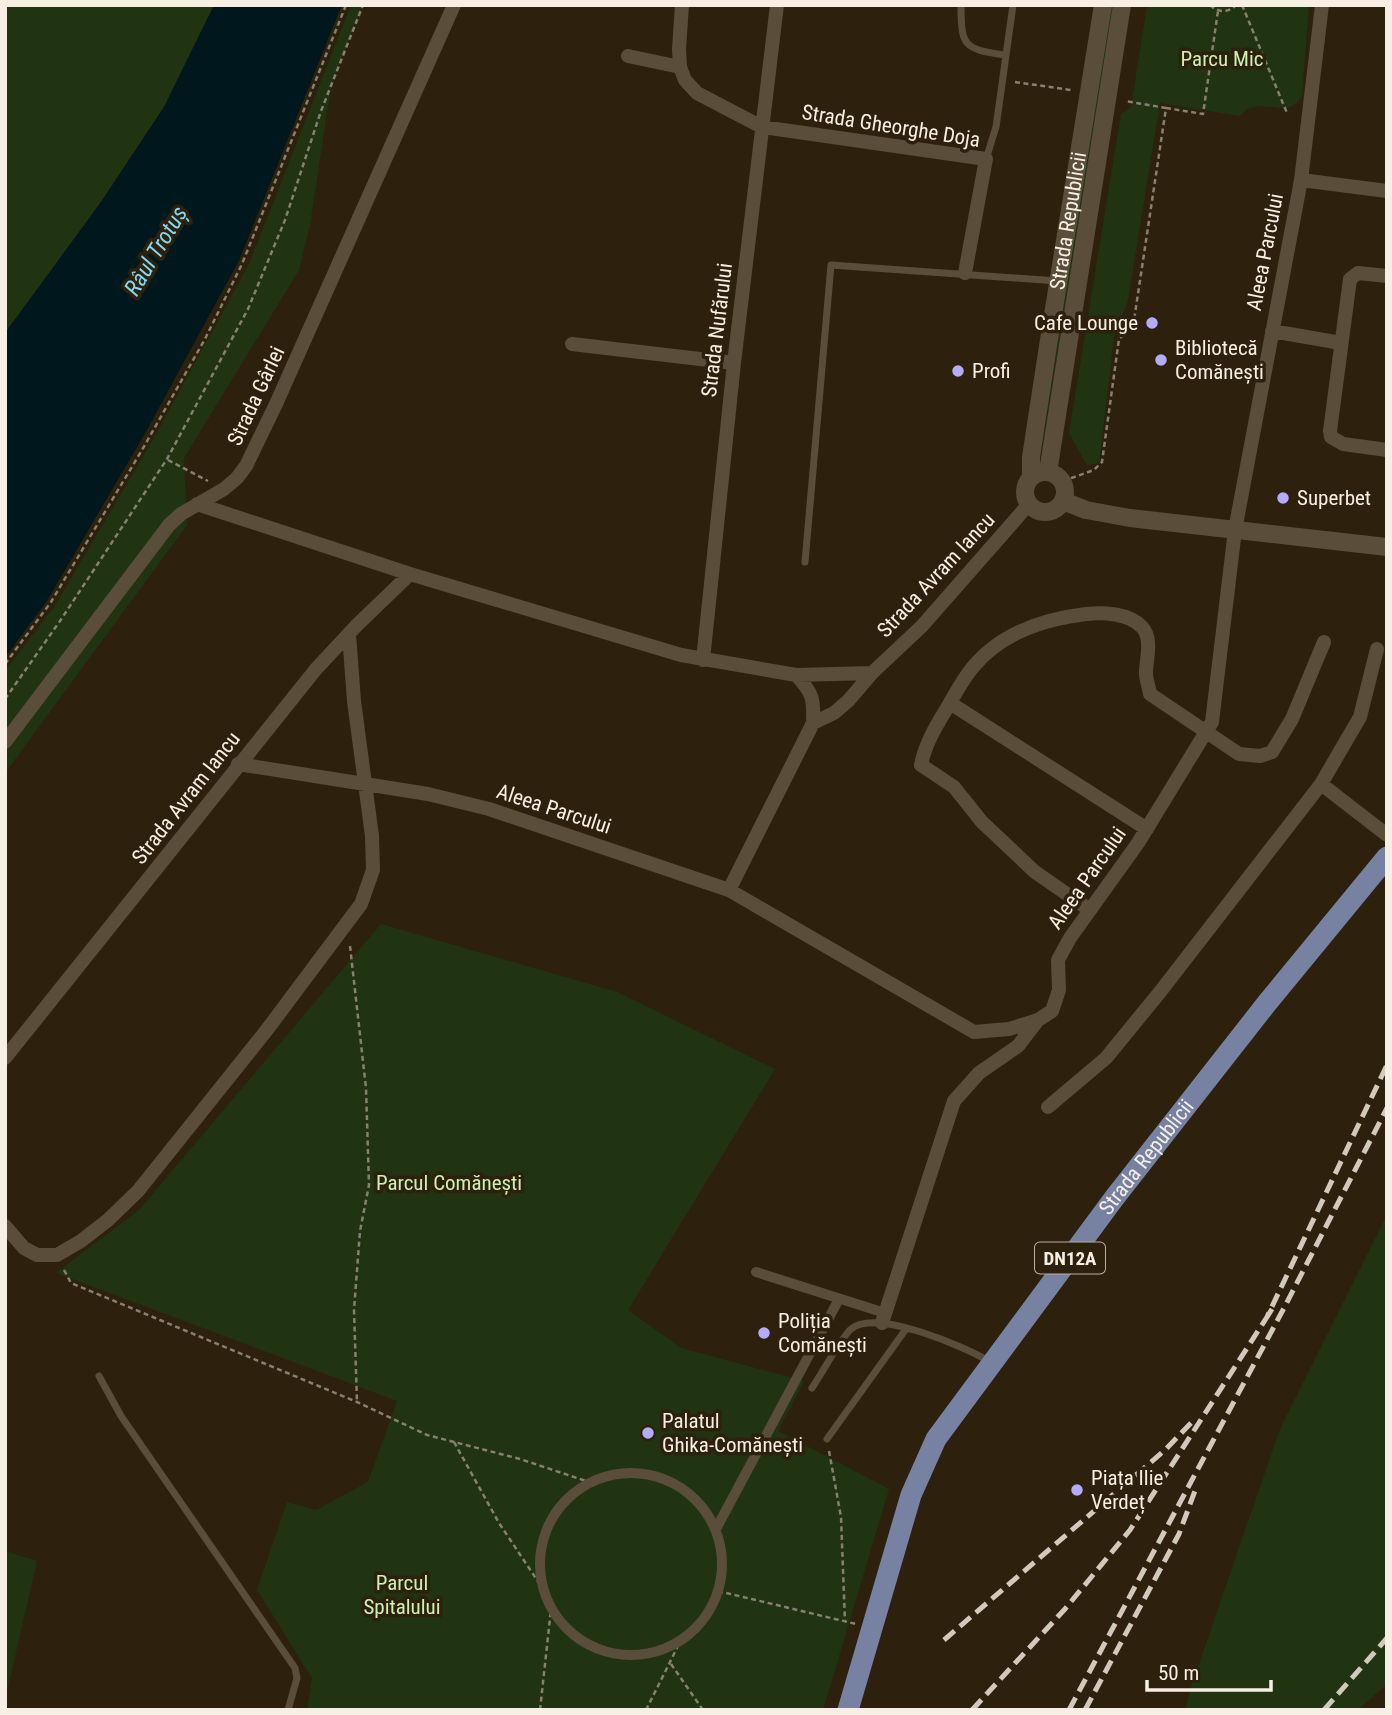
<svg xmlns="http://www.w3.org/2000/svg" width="1392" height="1715" viewBox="0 0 1392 1715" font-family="'Roboto Condensed',sans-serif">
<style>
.green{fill:#203412}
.water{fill:#00171e}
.pier{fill:#2d210e}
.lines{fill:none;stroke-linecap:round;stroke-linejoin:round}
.path{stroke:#897f6f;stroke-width:2.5;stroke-dasharray:5 3.5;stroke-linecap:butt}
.service{stroke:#5a4d39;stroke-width:7}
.pedestrian{stroke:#5a4d39;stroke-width:10}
.minor{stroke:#5a4d39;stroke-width:14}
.tertiary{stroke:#5a4d39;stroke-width:18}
.primary{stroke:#7782a3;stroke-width:21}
.rail{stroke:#d2c9bc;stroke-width:5;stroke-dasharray:14 7;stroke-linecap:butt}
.poi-dot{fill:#b4acf9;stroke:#2d210e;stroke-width:2.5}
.labels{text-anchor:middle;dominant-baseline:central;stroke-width:7;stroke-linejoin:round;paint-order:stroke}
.shield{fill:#2d210e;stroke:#bab1a3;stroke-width:2}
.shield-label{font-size:19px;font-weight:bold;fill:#f7efe3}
.park-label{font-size:21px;fill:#cbf2b2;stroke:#2d210e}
.street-label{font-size:21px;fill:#f7efe3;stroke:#2d210e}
.poi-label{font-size:21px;fill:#f7efe3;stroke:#2d210e;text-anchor:start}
.water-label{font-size:23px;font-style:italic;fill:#7ed9f3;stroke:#2d210e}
</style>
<rect width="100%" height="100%" fill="#2d210e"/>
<path class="green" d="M5,5H214L164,107L101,202L5,333Z
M351,5H363L331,86L310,225L299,270L184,458L187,525L5,773V671L54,607L154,438L249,264Z
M1109,5H1115L1046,450L1042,449Z
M1147,5H1309L1302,95C1293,117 1271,103 1254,107C1248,108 1244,112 1239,116L1160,103L1128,300L1114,337L1099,463L1087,465L1069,433L1121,114L1131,108Z
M381,924L617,992L775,1069L628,1310L681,1348L804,1381L778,1431L889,1489L823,1710H307L312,1678L257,1590L287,1502L316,1510L368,1482L397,1401L56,1273L139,1210Z
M1387,1215V1684L1358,1710H1185L1190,1690L1280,1429Z
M5,1551L37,1561L5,1700Z"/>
<path class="water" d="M214,5H342L239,261L146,432L47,601L5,658V333L101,202L164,107Z"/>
<path class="pier" d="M342,5L345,7L242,263L149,433L50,603L5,662V658L47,601L146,432L239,261Z"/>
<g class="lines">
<path class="path" d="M1210,5C1218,13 1229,13 1236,5
M1242,5L1287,113
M1015,82L1071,90
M1166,108L1203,114L1218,11
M168,460L208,481
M1063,481L1094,470L1102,462L1119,339L1133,327L1166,108L1125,101
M5,664L51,602L142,450L205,339L242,264L346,5
M5,699L60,621L167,459L248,309L285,220L321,111L363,5
M350,946L366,1088L369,1185L360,1231L354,1310L357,1402
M64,1270L71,1283L357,1402L427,1435L520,1459L589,1482
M454,1442L499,1523L543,1589
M829,1451L841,1517L845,1622
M718,1591L856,1624
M671,1664L703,1710
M540,1710L551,1609
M646,1710L681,1640"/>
<path class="service" d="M961,5C961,47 964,49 1005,55
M986,159L996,127L1013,5
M805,562L831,265L1058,281
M99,1376L121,1416L295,1668L297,1678L288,1710
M812,1388C821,1375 841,1338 851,1329C876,1308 966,1347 990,1362
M827,1439L906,1329"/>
<path class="pedestrian" d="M756,1272L885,1313
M540 1564a91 91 0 1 1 182 0a91 91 0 1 1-182 0Z
M716,1529L839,1299"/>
<path class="minor" d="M682,5L679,49L680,67L685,80L697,93L762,127L986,159L965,273
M628,56L680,67
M1301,180L1387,191
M1387,276L1358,273L1350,279L1330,431L1331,437L1343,444L1387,450
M1272,331L1341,343
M572,344L734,363
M197,504L410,574L681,655L796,675L872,673
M703,660L734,363L777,5
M950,703L1147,829
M813,723L834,713L848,701L872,673L922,626L1029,504
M5,742L169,525L181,514L224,489L237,478L246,466L276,404L454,5
M238,764L428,794L489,809L729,890L974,1032L1009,1029L1038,1020L1052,1011L1059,990L1058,960L1070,938L1138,843L1212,722L1235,530L1301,180L1322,5
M1321,784L1387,835
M729,890L813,723C814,699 813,693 796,675
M1090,910L1035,872L982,822L954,787L921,765C925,744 936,726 947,708C955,694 963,679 973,667C1001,633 1044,619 1086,614C1103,612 1129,613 1142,627C1153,639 1146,659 1146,673C1146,680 1149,687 1150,694L1239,754L1260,756L1272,752L1292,719L1324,642
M5,1058L316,669L357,625L410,574
M1048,1107L1106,1058L1160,992L1321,784L1360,717L1377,649
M5,1226L24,1248L37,1255H57L81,1241L108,1220L138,1191L266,1031L361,904L373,870L372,836L354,701L349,634
M882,1323L954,1101L979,1073L1018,1046L1038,1020"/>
<g class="tertiary">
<path d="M1048,472L1122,5"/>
<circle cx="1045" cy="492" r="20"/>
<path id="s1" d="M1031,477V457L1048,346L1103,5"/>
<path d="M1063,501L1086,510L1130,518L1387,547"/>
</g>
<path class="primary" id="s2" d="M848,1710L911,1495L936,1439L1115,1197L1267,1003L1387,857"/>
<path class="rail" d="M1272,1309L1267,1317L1387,1065
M944,1640L1165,1450L1191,1423
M972,1710L1065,1609L1130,1530L1267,1317
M1069,1710L1284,1308L1387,1108
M1085,1710L1179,1534L1196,1488
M1324,1710L1387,1638"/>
</g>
<g class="poi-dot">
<circle cx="1152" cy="323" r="7"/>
<circle cx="1161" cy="360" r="7"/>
<circle cx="958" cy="371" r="7"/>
<circle cx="1283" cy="498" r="7"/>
<circle cx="764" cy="1333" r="7"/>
<circle cx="648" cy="1433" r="7"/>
<circle cx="1077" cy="1490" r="7"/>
</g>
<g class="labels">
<rect class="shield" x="1035" y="1242.5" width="70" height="31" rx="5"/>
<g class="shield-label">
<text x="1070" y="1258">DN12A</text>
</g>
<g class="park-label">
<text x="1222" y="59">Parcu Mic</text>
<text x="449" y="1183">Parcul Comănești</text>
<text x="402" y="1583">Parcul<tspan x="402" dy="24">Spitalului</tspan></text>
</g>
<g class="street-label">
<text transform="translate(891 126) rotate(9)">Strada Gheorghe Doja</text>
<text stroke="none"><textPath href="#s1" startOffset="259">Strada Republicii</textPath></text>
<text transform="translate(1265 252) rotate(-79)">Aleea Parcului</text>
<text transform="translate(717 330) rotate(-83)">Strada Nufărului</text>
<text transform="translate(256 396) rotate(-65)">Strada Gârlei</text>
<text transform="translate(936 575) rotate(-47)">Strada Avram Iancu</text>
<text transform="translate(186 798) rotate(-52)">Strada Avram Iancu</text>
<text transform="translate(554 809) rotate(18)">Aleea Parcului</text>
<text transform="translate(1087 878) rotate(-55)">Aleea Parcului</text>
<text stroke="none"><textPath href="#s2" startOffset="637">Strada Republicii</textPath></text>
</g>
<g class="poi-label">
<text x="1138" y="323" text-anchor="end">Cafe Lounge</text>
<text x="1175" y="348">Bibliotecă<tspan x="1175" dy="24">Comănești</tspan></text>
<text x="972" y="371">Profi</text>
<text x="1297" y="498">Superbet</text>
<text x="778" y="1321">Poliția<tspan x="778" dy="24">Comănești</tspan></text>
<text x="662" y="1421">Palatul<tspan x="662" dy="24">Ghika-Comănești</tspan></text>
<text x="1091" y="1478">Piața Ilie<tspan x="1091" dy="24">Verdeț</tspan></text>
</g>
<g class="water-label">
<text transform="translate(156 251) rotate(-59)">Râul Trotuș</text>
</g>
</g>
<rect width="1392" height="1715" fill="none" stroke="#f7efe3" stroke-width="14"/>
<path d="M1147 1680v10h124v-10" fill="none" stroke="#f7efe3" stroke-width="3.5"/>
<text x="1158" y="1680" font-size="21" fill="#f7efe3" stroke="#2d210e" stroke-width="5" paint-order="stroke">50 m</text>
</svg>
